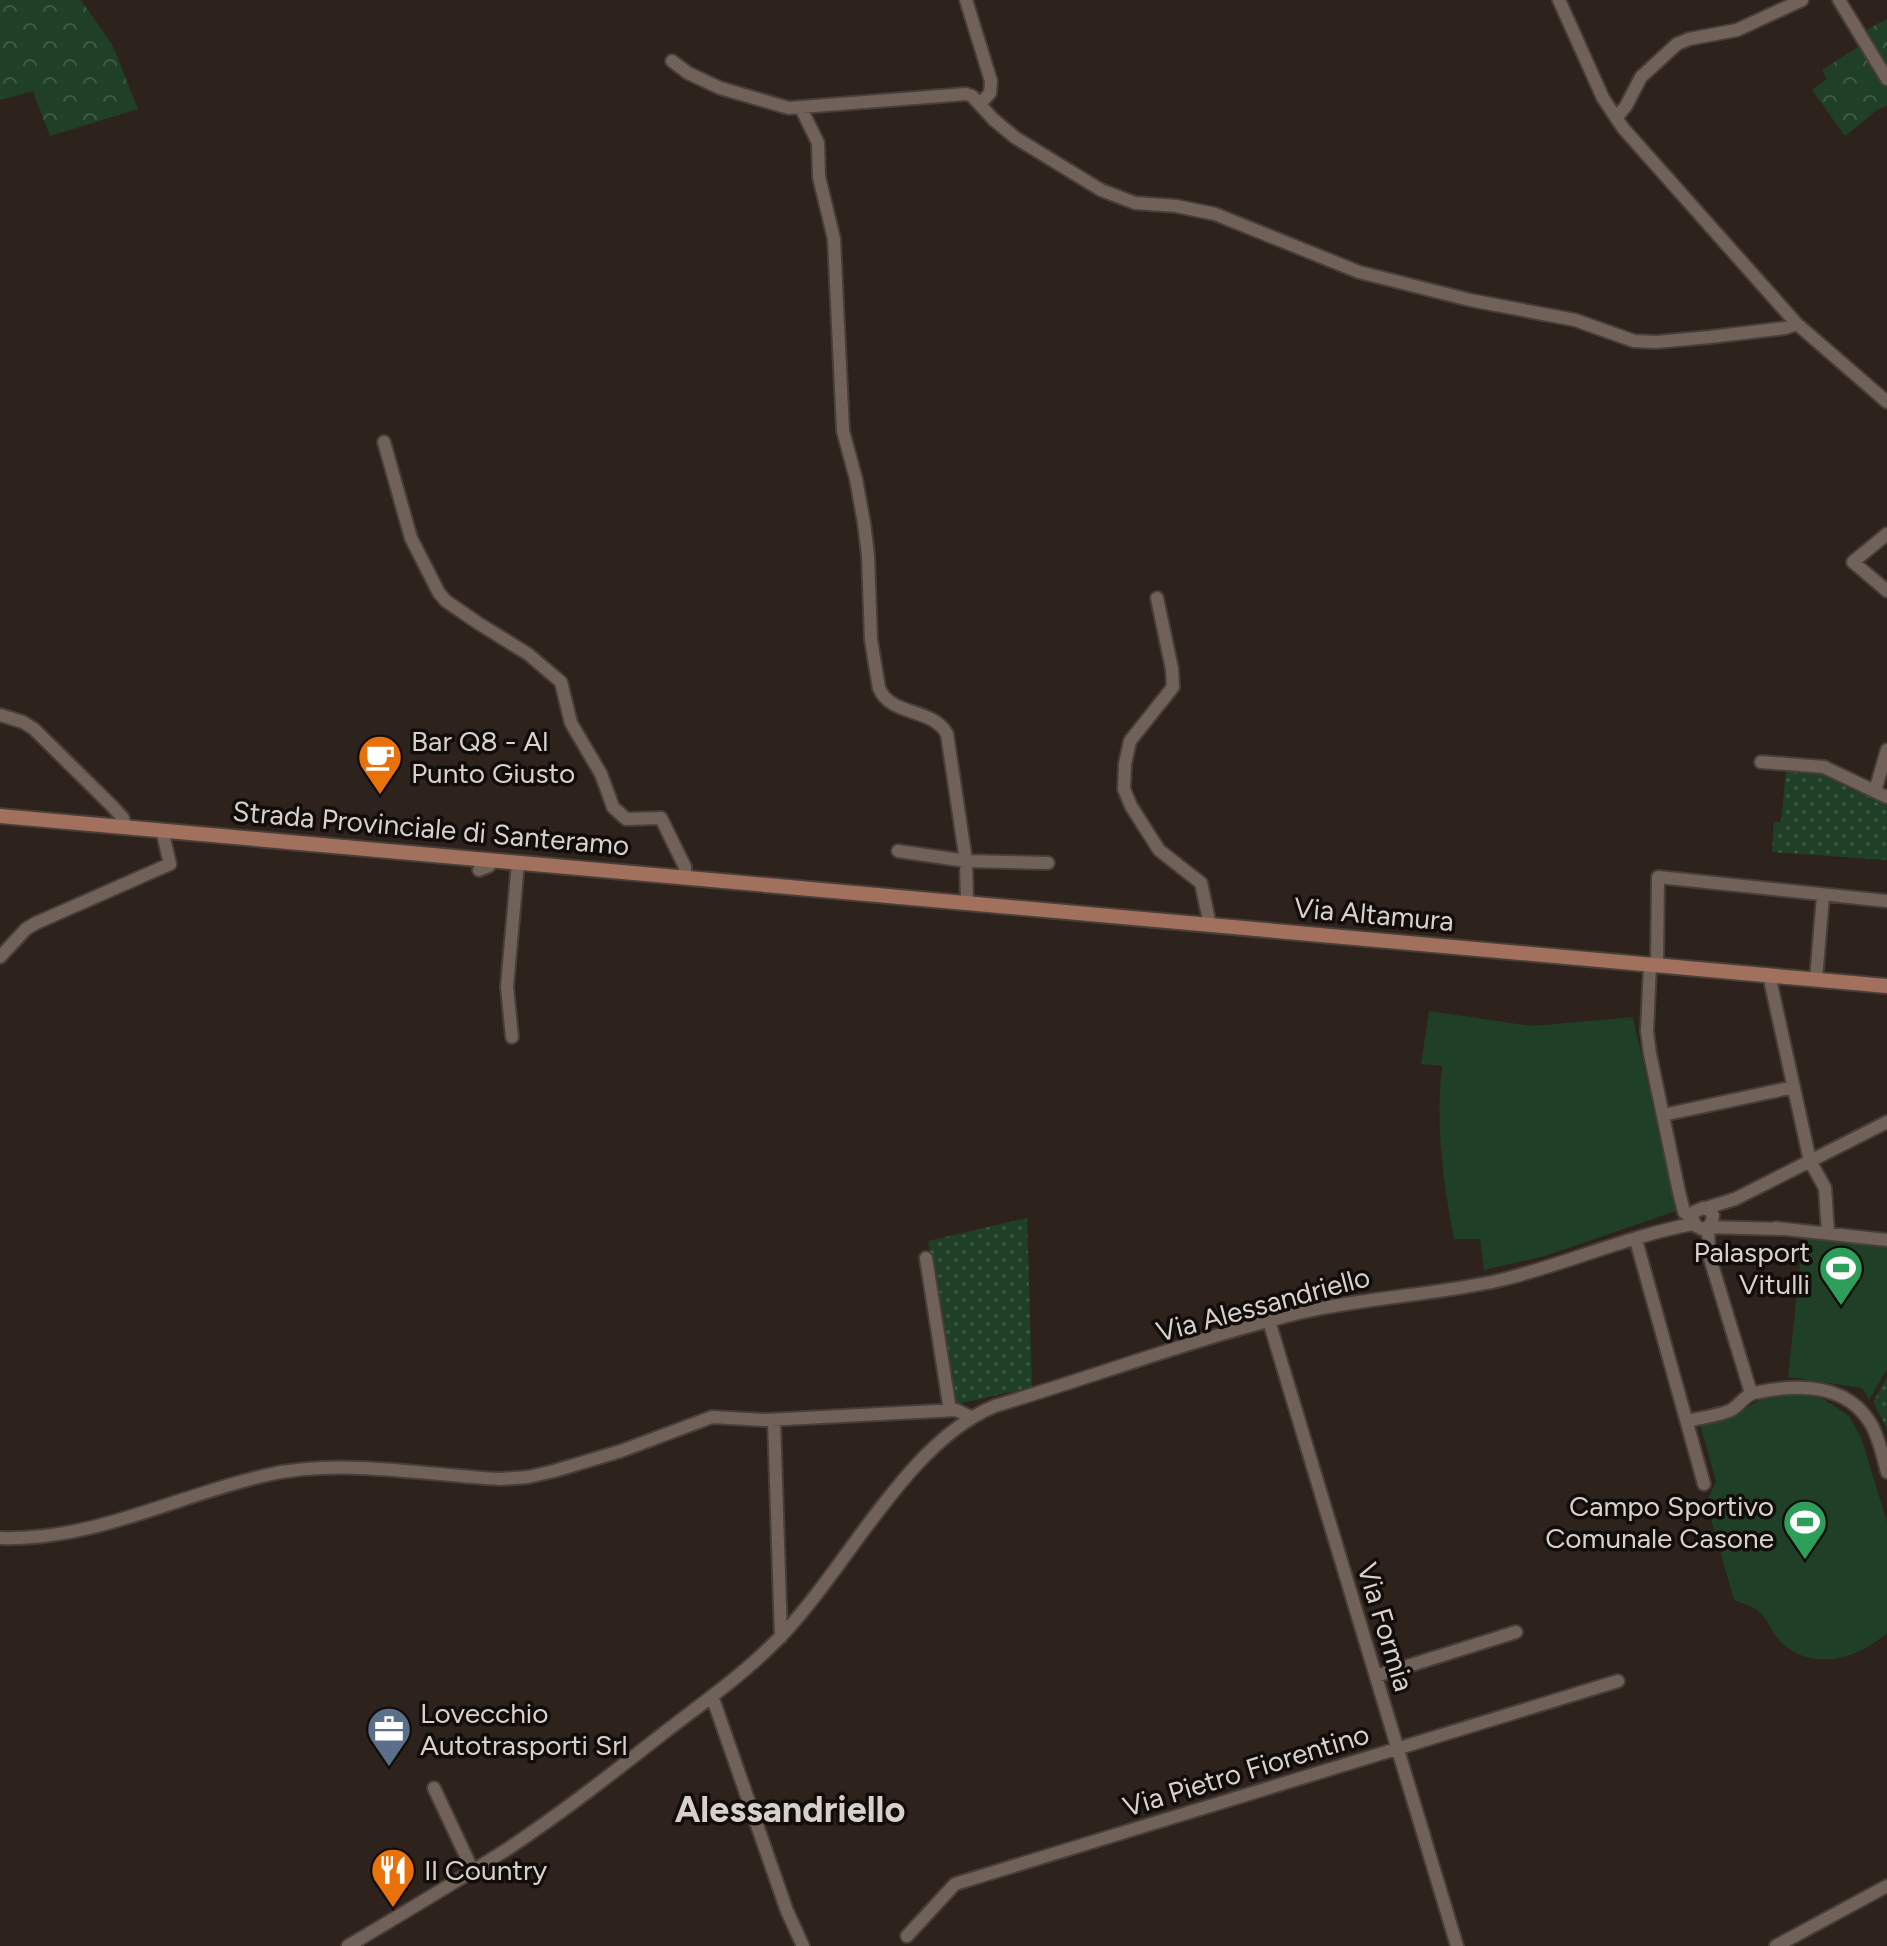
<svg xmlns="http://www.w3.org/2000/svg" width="1887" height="1946" viewBox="0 0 1887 1946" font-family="Figtree,sans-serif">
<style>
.grass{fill:url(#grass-dots)}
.forest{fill:url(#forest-crowns)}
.pitch{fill:#1f3f26}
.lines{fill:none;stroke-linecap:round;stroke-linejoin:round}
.minor-casing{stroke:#483e39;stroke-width:16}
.major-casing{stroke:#483e39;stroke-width:18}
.minor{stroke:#706159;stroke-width:12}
.major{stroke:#a2715d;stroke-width:14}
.labels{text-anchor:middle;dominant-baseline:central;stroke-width:7;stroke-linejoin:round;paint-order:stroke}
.poi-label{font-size:28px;fill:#d8d0cb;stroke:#120d0a;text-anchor:start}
.street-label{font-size:28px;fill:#d8d0cb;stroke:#120d0a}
.district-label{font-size:36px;font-weight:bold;fill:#d8d0cb;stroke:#120d0a}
</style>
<defs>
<pattern id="grass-dots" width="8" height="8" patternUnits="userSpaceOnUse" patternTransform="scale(2)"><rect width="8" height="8" fill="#1f3f26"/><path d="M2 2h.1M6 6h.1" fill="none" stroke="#3f5a44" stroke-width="1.8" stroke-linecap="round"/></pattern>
<pattern id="forest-crowns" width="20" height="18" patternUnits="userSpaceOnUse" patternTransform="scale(2)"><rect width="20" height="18" fill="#1f3f26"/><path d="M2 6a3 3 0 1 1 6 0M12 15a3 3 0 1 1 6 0" fill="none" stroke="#3f5a44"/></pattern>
</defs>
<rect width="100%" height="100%" fill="#2e221c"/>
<path class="grass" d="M1786,771L1823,773L1887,803V860L1772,852L1774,822H1781Z
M1027,1218L1032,1387L958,1404L954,1398L928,1241Z
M1887,1378V1428L1873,1402Z"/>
<path class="forest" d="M0,0H81L113,46L138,109L50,136L33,91L0,100Z
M1887,19V106L1877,110L1845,136L1812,90L1827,79L1822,70L1861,45L1862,32Z"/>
<path class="pitch" d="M1429,1011L1532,1026L1633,1017L1676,1211L1545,1256L1484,1270L1480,1239H1454C1443,1181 1435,1125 1442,1066L1421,1064Z
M1803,1236L1887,1244V1369L1869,1400L1862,1388L1788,1377Z
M1797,1393L1821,1398L1833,1405L1849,1416L1861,1437L1887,1522V1633C1858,1658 1817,1672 1784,1645C1773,1636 1768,1618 1757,1610C1751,1605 1740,1603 1734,1600L1706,1502L1716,1482L1700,1424L1727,1419L1765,1397Z"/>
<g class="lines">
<g class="minor-casing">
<path id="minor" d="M966,0L991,81L990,93L980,104
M1559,0L1603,98L1623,128L1797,324L1887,402
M1839,0L1887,79
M672,61L688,73L720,88L789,108L966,94L972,96L994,120L1016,138L1101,190L1135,203L1176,206L1215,214L1359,272L1470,300L1575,320L1634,341L1656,342L1710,337L1785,328L1797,324
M801,108L818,143L819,177L834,239L843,431L856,479L864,523L868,555L871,640L879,688C891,717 932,707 947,734L966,861L967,903
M1616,118L1626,106L1641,77L1677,44L1689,39L1737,30L1802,0
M384,442L411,538L439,593L446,601L478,623L528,654L561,682L571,723L601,774L613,807L626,819L661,818L685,867V878
M1887,534L1853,562L1887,591
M1157,598L1172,669L1173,687L1130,741L1125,764L1124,789L1131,806L1159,850L1201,883L1210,925
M0,715L23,722L34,729L112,806L123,818L125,827
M1761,762L1824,767L1887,797
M1875,791L1887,750
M898,851L966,861L1048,863
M479,870L489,866L490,860
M0,957L26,929L36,923L170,864L162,830
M1650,965L1647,1031L1650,1054L1679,1192L1684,1212L1692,1218
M1657,965L1658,877L1887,901
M1769,975L1810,1161L1825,1188L1828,1233
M1816,979L1823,896
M512,1037L507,987L518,862
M1663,1115L1794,1087
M1706,1208L1735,1199L1887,1122
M1776,1228L1887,1240
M1636,1240L1704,1484
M926,1258L950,1410
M1269,1321L1457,1946
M1751,1393L1709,1255L1708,1227L1712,1222L1713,1215L1709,1210L1703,1208L1694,1212L1692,1218L1696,1226L1702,1229L1708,1227L1782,1229
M774,1420L781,1637
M1687,1421C1700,1418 1716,1416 1729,1411C1738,1408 1744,1395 1754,1393C1796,1384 1846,1382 1871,1424C1879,1438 1883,1456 1887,1472
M0,1538C95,1541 177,1495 267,1475C341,1458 425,1475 500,1479L528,1477L554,1471L621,1451L712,1417L766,1420L956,1410L971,1417
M1376,1676L1516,1632
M712,1696L787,1911L803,1946
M434,1788L473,1871
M907,1936L955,1884L1618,1681
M348,1946C402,1914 456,1882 509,1848C563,1812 614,1772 665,1732C700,1705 737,1679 769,1648C842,1580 902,1444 995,1406C1098,1375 1200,1337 1303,1312C1369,1297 1436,1295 1501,1280C1566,1264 1628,1236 1693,1224
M1776,1946L1887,1886"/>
</g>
<g class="major-casing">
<path id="major" d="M0,816L1887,986"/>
</g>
<use href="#minor" class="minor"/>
<use href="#major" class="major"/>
</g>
<defs>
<g id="cafe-pin" transform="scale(2.3)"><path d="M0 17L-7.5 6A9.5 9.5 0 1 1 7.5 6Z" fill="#e8710a" stroke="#120d0a"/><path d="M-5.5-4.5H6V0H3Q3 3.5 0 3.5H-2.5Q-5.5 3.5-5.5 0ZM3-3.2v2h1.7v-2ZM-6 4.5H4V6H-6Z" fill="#fff"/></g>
<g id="stadium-pin" transform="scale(2.3)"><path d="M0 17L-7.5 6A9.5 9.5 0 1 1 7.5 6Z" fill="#2e9e5b" stroke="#120d0a"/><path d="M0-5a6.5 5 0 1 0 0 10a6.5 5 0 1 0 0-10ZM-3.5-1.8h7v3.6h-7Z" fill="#fff"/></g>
<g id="office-pin" transform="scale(2.3)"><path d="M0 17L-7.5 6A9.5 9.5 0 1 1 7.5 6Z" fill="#5c6f8a" stroke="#120d0a"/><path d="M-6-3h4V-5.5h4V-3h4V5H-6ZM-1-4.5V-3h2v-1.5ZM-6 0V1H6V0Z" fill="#fff"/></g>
<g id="restaurant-pin" transform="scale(2.3)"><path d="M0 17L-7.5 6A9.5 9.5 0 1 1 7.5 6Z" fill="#e8710a" stroke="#120d0a"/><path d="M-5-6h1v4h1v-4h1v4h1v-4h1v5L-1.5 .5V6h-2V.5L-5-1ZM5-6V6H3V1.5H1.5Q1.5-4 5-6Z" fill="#fff"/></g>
</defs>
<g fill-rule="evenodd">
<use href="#cafe-pin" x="380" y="757"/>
<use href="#stadium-pin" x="1841" y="1268"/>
<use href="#stadium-pin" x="1805" y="1522"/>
<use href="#office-pin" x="389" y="1729"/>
<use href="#restaurant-pin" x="393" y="1870"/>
</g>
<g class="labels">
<g class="poi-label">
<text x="411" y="741">Bar Q8 - Al<tspan x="411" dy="32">Punto Giusto</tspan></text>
<text x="1810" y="1252" text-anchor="end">Palasport<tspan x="1810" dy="32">Vitulli</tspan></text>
<text x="1774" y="1506" text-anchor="end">Campo Sportivo<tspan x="1774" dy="32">Comunale Casone</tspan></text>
<text x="420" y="1713">Lovecchio<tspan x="420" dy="32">Autotrasporti Srl</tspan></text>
<text x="424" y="1870">Il Country</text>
</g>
<g class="street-label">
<text transform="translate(431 828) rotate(5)">Strada Provinciale di Santeramo</text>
<text transform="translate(1374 914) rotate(5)">Via Altamura</text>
<text transform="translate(1263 1304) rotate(-15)">Via Alessandriello</text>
<text transform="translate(1386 1627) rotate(73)">Via Formia</text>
<text transform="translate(1246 1770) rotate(-17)">Via Pietro Fiorentino</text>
</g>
<g class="district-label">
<text x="790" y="1809">Alessandriello</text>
</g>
</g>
</svg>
